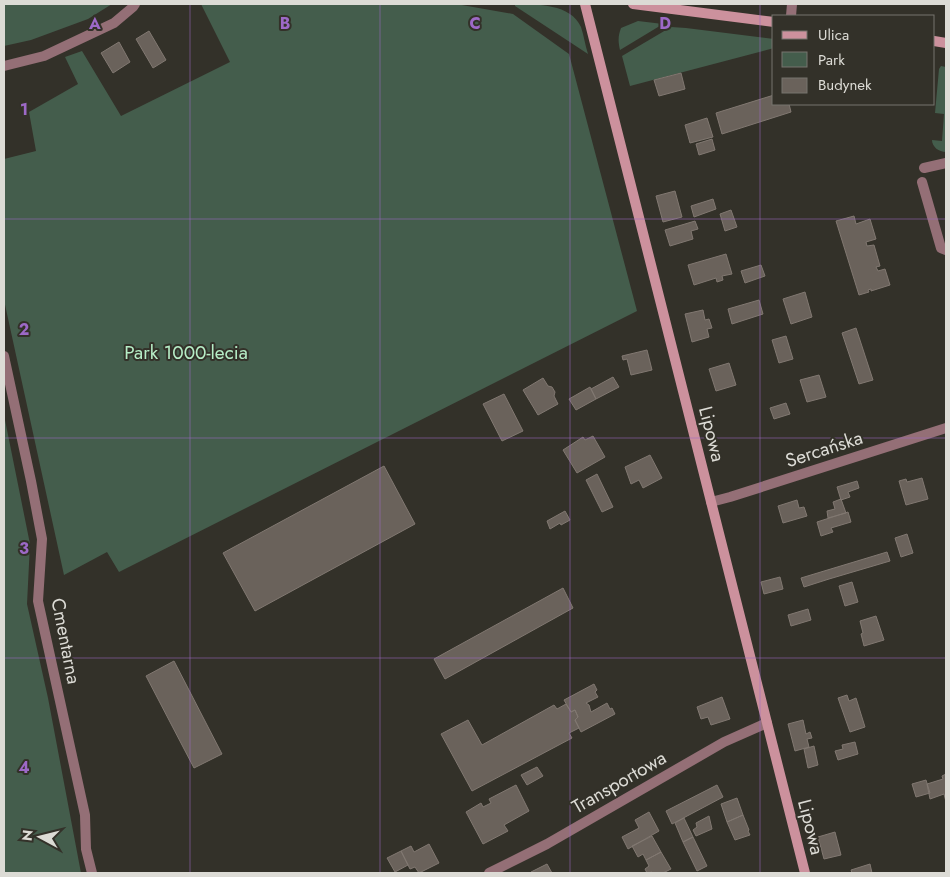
<svg xmlns="http://www.w3.org/2000/svg" width="950" height="877" viewBox="0 0 950 877" font-family="Jost,sans-serif">
<style>
.green{fill:#445d4c}
.building{fill:#6a625b;stroke:#817871}
.lines{fill:none;stroke-linecap:round;stroke-linejoin:round}
.street{stroke:#946f76;stroke-width:10}
.secondary{stroke:#cc919d;stroke-width:10}
.grid{fill:none;stroke:#9d69c7;stroke-width:1;stroke-opacity:0.55}
.labels{text-anchor:middle;dominant-baseline:central;stroke-width:4;stroke-linejoin:round;paint-order:stroke}
.park-label{font-size:19px;fill:#b6edc6;stroke:#333129}
.street-label{font-size:19px;fill:#dcdbd5;stroke:#333129}
.grid-label{font-size:16px;text-anchor:middle;font-weight:bold;fill:#9d69c7;stroke:#333129;stroke-width:4;stroke-linejoin:round;paint-order:stroke}
</style>
<rect width="100%" height="100%" fill="#333129"/>
<path class="green" d="M4,4H112L88,19L31,40L4,46Z
M201,4H456L513,14L569,54L637,311L119,572L107,552L64,575L4,300V159L36,151L29,112L78,84L65,57L82,51L121,116L230,62Z
M515,4C537,4 571,4 581,27C584,36 585,45 588,54L515,6Z
M638,21L663,24L620,50C618,41 618,36 621,28Z
M671,27L686,28L774,39V48L630,86L622,56Z
M941,66L946,67V152C939,152 932,147 932,140L942,141L944,114L935,113L939,69Z
M4,415L30,544L27,604L48,698L81,873H4Z"/>
<path class="building" d="M149,31L166,60L153,68L136,39Z
M119,42L130,62L113,73L101,53Z
M681,73L685,89L659,96L654,80Z
M774,95V104H789L791,112L722,134L716,113Z
M707,118L713,137L690,143L685,125Z
M712,139L715,150L699,155L696,144Z
M675,191L682,217L663,222L656,196Z
M713,199L716,209L694,217L691,206Z
M731,210L737,227L725,231L720,214Z
M854,216L856,224L870,219L876,239L866,242L867,246L874,245L880,266L876,267L878,271L885,269L890,285L871,291V289L868,290L869,292L859,295L836,221Z
M695,221L698,229L691,231L693,239L670,246L665,230Z
M726,254L732,274L722,276L723,280L717,282L716,278L694,285L688,265Z
M761,265L765,276L745,283L741,271Z
M805,292L812,317L791,324L783,299Z
M759,300L763,314L732,324L728,309Z
M703,310L705,320L709,319L712,328L707,329L709,337L692,342L685,314Z
M856,328L873,380L859,384L842,333Z
M786,336L793,359L779,363L772,340Z
M647,350L652,370L631,375L627,359L623,360L622,356Z
M729,363L736,385L716,391L709,369Z
M819,375L826,397L807,402L800,380Z
M613,377L619,387L596,399L591,389Z
M543,378L548,386L552,387L555,392L554,396L558,404L538,415L523,390Z
M590,387L596,399L576,410L569,399Z
M504,394L523,431L502,441L483,404Z
M786,403L790,414L774,419L770,408Z
M593,436L605,457L577,473L563,450L583,437L585,440Z
M650,455L662,478L643,488L639,480L631,484L625,467Z
M384,466L415,524L255,611L223,553Z
M597,474L613,507L602,512L586,480Z
M922,478L928,499L906,505L899,481L906,479L907,482Z
M857,481L859,488L848,492L850,497L841,500L837,487Z
M841,499L846,513L828,518L827,511L835,509L833,502Z
M797,500L799,508L804,507L807,516L783,523L778,506Z
M565,511L570,520L561,525L560,523L550,529L547,521Z
M848,512L851,522L831,528L833,532L821,536L817,522Z
M907,534L913,553L901,557L895,538Z
M887,552L890,561L829,579L804,587L801,578Z
M780,577L783,589L764,594L761,582Z
M852,582L858,602L845,606L839,586Z
M563,588L573,608L445,679L434,659Z
M808,609L811,620L791,626L788,615Z
M876,616L884,640L864,646L861,634L863,633L860,621Z
M174,661L222,754L194,768L146,676Z
M594,684L597,690L595,692L598,697L586,703L589,705L591,712L607,703L610,709L612,708L615,714L581,732L575,720L578,717L575,710L571,712L564,700Z
M847,695L849,701L856,698L865,727L850,732L838,698Z
M722,697L730,719L711,725L708,717L701,719L697,707Z
M566,704L571,712L575,710L578,717L575,720L579,728L569,733L572,738L472,791L441,734L468,720L482,745L554,705L557,709Z
M803,720L806,734L810,732L812,738L807,739L809,747L795,751L788,724Z
M855,742L858,754L838,760L835,751L843,749L842,745Z
M814,746L818,765L808,768L804,749Z
M537,767L543,776L527,785L521,775Z
M946,774V802L944,794L930,799L927,784L943,779L942,776Z
M926,780L930,793L916,797L912,784Z
M516,785L529,811L504,825L508,831L483,844L466,812L481,803L483,807L491,803L489,799Z
M717,785L723,797L672,824L666,811Z
M737,798L743,815L727,822L721,804Z
M649,812L659,831L628,849L622,837L639,828L635,820Z
M743,815L749,830L748,831L750,835L735,840L727,822Z
M709,816L712,829L696,836L693,830L697,827L696,823Z
M684,818L693,837L683,842L675,823Z
M835,832L841,855L824,859L818,837Z
M652,836L661,852L646,860L643,854L638,857L632,846Z
M693,837L707,866L697,871L683,842Z
M429,844L439,863L419,873L415,867L410,869L401,851L411,846L414,852Z
M401,851L408,865L395,872L387,858Z
M661,852L671,869L663,873H653L652,872L647,873L645,869L649,866L646,860Z
M547,864L552,873H531V872Z
M870,864L872,873H852L851,870Z"/>
<g class="lines">
<path class="street" d="M791,16L792,4
M4,66L44,56L114,23L133,7L135,4
M924,168L946,163
M922,182L941,248L946,250
M4,356L31,481L42,539L38,601L85,815L86,849L92,873
M711,502L730,497L946,428
M489,873L547,844L724,742L767,723"/>
<path class="secondary" d="M585,4L805,873
M633,4L774,22
M934,41L946,43"/>
</g>
<path class="grid" d="M190,4V873M380,4V873M570,4V873M760,4V873M4,219H946M4,438H946M4,658H946"/>
<g class="labels">
<g class="park-label">
<text x="186" y="352">Park 1000-lecia</text>
</g>
<g class="street-label">
<text transform="translate(712 434) rotate(76)">Lipowa</text>
<text transform="translate(824 449) rotate(-18)">Sercańska</text>
<text transform="translate(66 641) rotate(79)">Cmentarna</text>
<text transform="translate(619 782) rotate(-30)">Transportowa</text>
<text transform="translate(811 827) rotate(76)">Lipowa</text>
</g>
</g>
<g class="grid-label">
<text x="95" y="29">A</text>
<text x="285" y="29">B</text>
<text x="475" y="29">C</text>
<text x="665" y="29">D</text>
<text x="24" y="115">1</text>
<text x="24" y="335">2</text>
<text x="24" y="554">3</text>
<text x="24" y="773">4</text>
</g>
<rect width="950" height="877" fill="none" stroke="#dcdbd5" stroke-width="10"/>
<rect x="772" y="15" width="162" height="90" fill="#333129" stroke="#77756e"/>
<rect x="782" y="31" width="25" height="8" fill="#cc919d" stroke="#77756e"/>
<text x="818" y="40" font-size="15" fill="#dcdbd5">Ulica</text>
<rect x="782" y="52" width="25" height="15" fill="#445d4c" stroke="#77756e"/>
<text x="818" y="65" font-size="15" fill="#dcdbd5">Park</text>
<rect x="782" y="78" width="25" height="15" fill="#6a625b" stroke="#77756e"/>
<text x="818" y="90" font-size="15" fill="#dcdbd5">Budynek</text>
<g transform="translate(40 837) rotate(277)" stroke="#333129" stroke-width="4" paint-order="stroke">
<path d="M0-4L9 19L0 12L-9 19Z" fill="#dcdbd5"/>
<text y="-8" font-size="14" font-weight="bold" text-anchor="middle" fill="#dcdbd5">N</text>
</g>
</svg>
